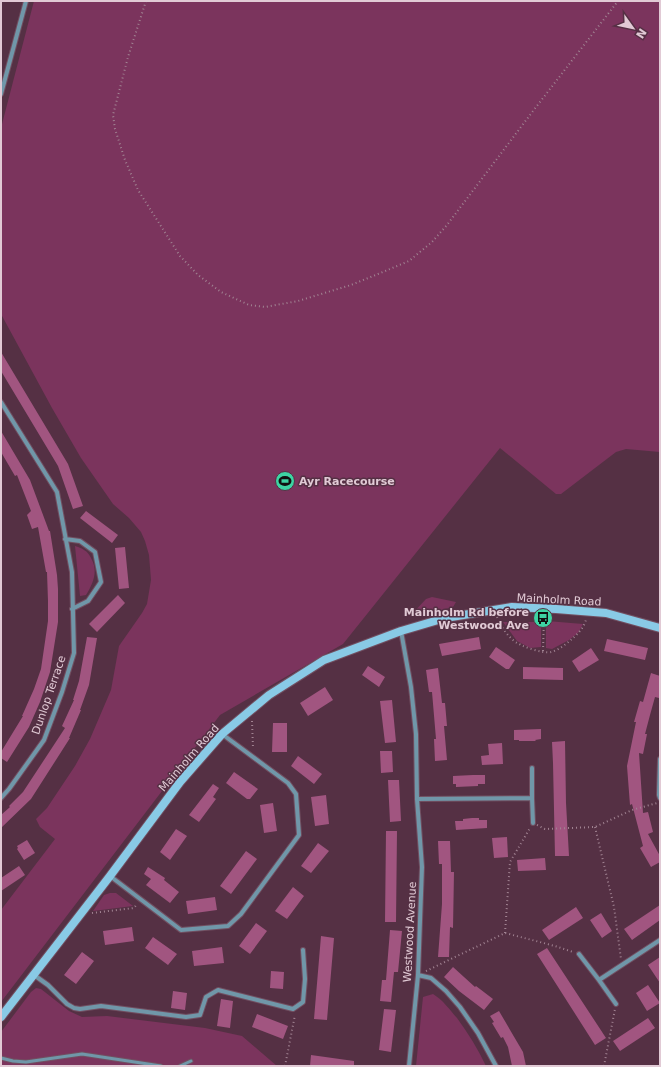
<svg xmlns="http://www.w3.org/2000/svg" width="661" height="1067" viewBox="0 0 661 1067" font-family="'DejaVu Sans',sans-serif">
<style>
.green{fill:#7b345d}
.building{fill:#a15580}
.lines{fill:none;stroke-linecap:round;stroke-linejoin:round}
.lane-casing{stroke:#714f61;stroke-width:5}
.street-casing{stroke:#714f61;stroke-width:6}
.secondary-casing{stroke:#714f61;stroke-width:10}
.path{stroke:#a18392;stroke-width:2;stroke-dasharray:1 3;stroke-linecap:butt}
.lane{stroke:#7097a9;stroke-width:3}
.street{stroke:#7097a9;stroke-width:4}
.secondary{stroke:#89cae6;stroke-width:8}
.labels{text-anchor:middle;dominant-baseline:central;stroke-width:3;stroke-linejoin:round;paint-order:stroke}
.poi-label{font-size:11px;font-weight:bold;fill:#e1cad5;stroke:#553044;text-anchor:start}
.street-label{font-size:11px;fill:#e1cad5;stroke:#553044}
</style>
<rect width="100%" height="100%" fill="#553044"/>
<path class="green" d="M34,1H660V452L626,449L616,452L561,494H556L500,448L343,644L220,715L1,1002V910L55,839L40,827L36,819L47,808L75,766L90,739L111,690L119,646L142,613L147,604L151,580L149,555L145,541L141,532L129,518L113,504L81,458L52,408L1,314V128Z
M75,546C78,547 82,548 84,550C88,552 90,556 92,560C98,572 93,584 86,595L80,596Z
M432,597L456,602L453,607L416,617L412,614L426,599Z
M546,621H547L583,624L578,633L569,640L552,649L546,648Z
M503,622H541V647L530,648L517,641Z
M110,893H116L133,906L93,911L104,895Z
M36,988L41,989L69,1011L82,1017L107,1016L205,1028L242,1036L277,1066H1V1032L31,992Z
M433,994C443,1000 449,1009 457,1018C468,1033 478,1049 486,1066H416L423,997Z"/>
<path class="building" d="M1,352L68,464L83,506L73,509L58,466L1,371Z
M1,431L30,480L49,531H50L57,575L58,589V622L50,672L40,702L29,727L7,762L1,758V752L23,716H22L34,689L41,669L48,621V601L47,572H46L38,527L32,529L27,515L31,511L17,475L15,476L1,452Z
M86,511L118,535L112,543L80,518Z
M125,547L129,588L119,589L115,548Z
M118,595L125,603L97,632L89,624Z
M87,637L97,638L89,685L80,710H81L69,738H70L31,799L1,828V815L10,807L9,806L23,792L65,728L62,726L74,700H73L79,681Z
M479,637L481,649L442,656L439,644Z
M607,639L648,648L645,660L604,651Z
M496,647L515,660L509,669H506L489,657Z
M591,648L599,660L579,672L572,661Z
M368,666L385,677L379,687L362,675Z
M523,667L563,668V680L523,679Z
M438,668L442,703H445L447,726H444L447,760L435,761L434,739H436L432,692H429L426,670Z
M651,673L660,676V693L659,698L655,697L650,715L645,734H647L643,754L639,753L643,813L648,812L653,832L648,834L660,856V862L651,867L640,848L643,846L632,804L630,805L627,766L636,722H634L640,701L643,702Z
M325,687L333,700L308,716L300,703Z
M392,700L396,742L385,743L380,701Z
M273,723H287V752H272Z
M541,729V739L535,740L536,741H519V740H514V730Z
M565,741L566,803L569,856H555L553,763L552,742Z
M502,743L503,764L482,765L481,756L489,755L488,744Z
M380,751H392L393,772L381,773Z
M298,756L322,774L314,784L291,766Z
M234,772L258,789L250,799H247L226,783Z
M473,775H485V784H478V786L456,787V784H453V776Z
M388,780H399L401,821L390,822Z
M213,784L219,788L213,797L216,799L199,822L189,815Z
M326,795L329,824L315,826L311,797Z
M273,803L277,831L264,833L260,805Z
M472,818H479V820H487V828L456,830L455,821H463V819Z
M176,829L187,836L170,860L160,852Z
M386,831H397L396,922H385Z
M507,837L508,857L494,858L492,838Z
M27,840L35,853L24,860L17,849L18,848L17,846Z
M438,841H450L451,872H454L453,928L450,927L449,957H438L442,904V864H439Z
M318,843L329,851L311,873L301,866Z
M246,851L257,859L231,894L220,886Z
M545,858L546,870L518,871L517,860Z
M19,866L25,875L1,891V878Z
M148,867L165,878L164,880L179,892L170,903L146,885L151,879L144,874Z
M293,887L304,896L287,919L275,911Z
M215,897L217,910L188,914L186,901Z
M660,905V920L632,940L624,929Z
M576,907L583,918L549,940L542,930Z
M601,913L612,931L602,938L590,920Z
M256,923L267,931L250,954L239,946Z
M132,927L134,941L105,945L103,931Z
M390,930L402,931L398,972H394L391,1002L380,1001L382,980H386Z
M321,936L334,938L327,1020L314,1019Z
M153,937L177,954L168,965L145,948Z
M222,947L224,963L194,966L192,951Z
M547,948L606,1038L595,1045L537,954Z
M82,952L94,961L76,984L64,975Z
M660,957V983L648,965Z
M453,967L475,987L476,986L493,999L484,1010L459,991L444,977Z
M271,971L284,972L283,989L270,988Z
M648,985L660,1003L647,1011L636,993Z
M173,991L187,993L185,1010L171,1008Z
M221,999L233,1001L230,1028L217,1026Z
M384,1009L396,1010L391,1052L379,1050Z
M499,1011L523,1052L526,1066H512L508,1047L503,1037L501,1038L492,1023L494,1022L490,1016Z
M257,1014L288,1026L283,1039L252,1027Z
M648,1018L655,1028L620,1051L613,1041Z
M311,1055L354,1061V1066H310Z"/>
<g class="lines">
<g class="lane-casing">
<path id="lane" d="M1,1058L13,1061L26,1062L82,1054L161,1066
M180,1066L191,1061"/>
</g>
<g class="street-casing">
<path id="street" d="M1,94L26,1
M1,402L57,492L72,572L74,653L62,692L44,740L9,789L1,798
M65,539L80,541L95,552L101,582L88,601L72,609
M401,631L411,687L416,734L417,799L422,867L418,975L409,1066
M660,759L659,795L660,798
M532,768V798
M417,799L532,798L533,823
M110,876L181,930L228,926L241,914L299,835L296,794L288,783L222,734
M579,954L599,980L616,1004
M34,975L48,985L67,1004L74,1008L80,1009L101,1006L186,1017L200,1015L206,997L218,990L293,1009L303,1002L305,979L303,950
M418,975L431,978L446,991L460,1007L478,1033L496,1066
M599,980L660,940"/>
</g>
<g class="secondary-casing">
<path id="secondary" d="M1,1017L110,876L180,782L222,734L269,695L324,660L401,631L445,618L512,607L556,609L606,613L660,628"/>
</g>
<path class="path" d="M146,1L128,57L113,115L115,129L125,160L138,190L180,256L198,275L221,292L249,305L265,307L298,301L351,285L378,274L409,261L432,242L447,225L533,111L618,1
M497,617C501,626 505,633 513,640C519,646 543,654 551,652C559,650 566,644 572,639C578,634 585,626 586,619
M543,651L544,617
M252,721L253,748
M537,825L545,829L595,827L632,810L657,803
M595,827L614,907L621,959
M92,913L134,908L137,904
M505,933L510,862L530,828
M426,971L505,933L555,946L573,952
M285,1066L295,1015
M604,1066L615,1009"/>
<use href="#lane" class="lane"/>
<use href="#street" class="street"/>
<use href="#secondary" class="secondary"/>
</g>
<defs>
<g id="stadium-disc" transform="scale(1)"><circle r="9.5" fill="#3dd4a3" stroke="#553044"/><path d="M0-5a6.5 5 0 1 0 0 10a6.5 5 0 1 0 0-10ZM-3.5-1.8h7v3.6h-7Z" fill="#111"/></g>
<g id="bus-disc" transform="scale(1)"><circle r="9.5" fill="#3dd4a3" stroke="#553044"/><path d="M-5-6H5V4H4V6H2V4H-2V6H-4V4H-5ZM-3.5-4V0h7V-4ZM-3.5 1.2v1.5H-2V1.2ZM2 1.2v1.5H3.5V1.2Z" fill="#111"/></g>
</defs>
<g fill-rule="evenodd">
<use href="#stadium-disc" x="285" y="481"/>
<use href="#bus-disc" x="543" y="618"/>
</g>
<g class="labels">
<g class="poi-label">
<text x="299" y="481">Ayr Racecourse</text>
<text x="529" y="612" text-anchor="end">Mainholm Rd before<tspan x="529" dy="13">Westwood Ave</tspan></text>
</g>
<g class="street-label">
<text transform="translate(559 600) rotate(3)">Mainholm Road</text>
<text transform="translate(49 695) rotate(-71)">Dunlop Terrace</text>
<text transform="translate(189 758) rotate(-49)">Mainholm Road</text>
<text transform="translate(410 932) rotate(-87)">Westwood Avenue</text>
</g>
</g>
<rect width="661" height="1067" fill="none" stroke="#e1cad5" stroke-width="4"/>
<g transform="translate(633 28) rotate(123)" stroke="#553044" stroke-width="3" paint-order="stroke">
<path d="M0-3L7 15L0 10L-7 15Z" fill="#e1cad5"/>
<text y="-6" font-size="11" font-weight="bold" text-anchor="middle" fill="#e1cad5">N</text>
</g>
</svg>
